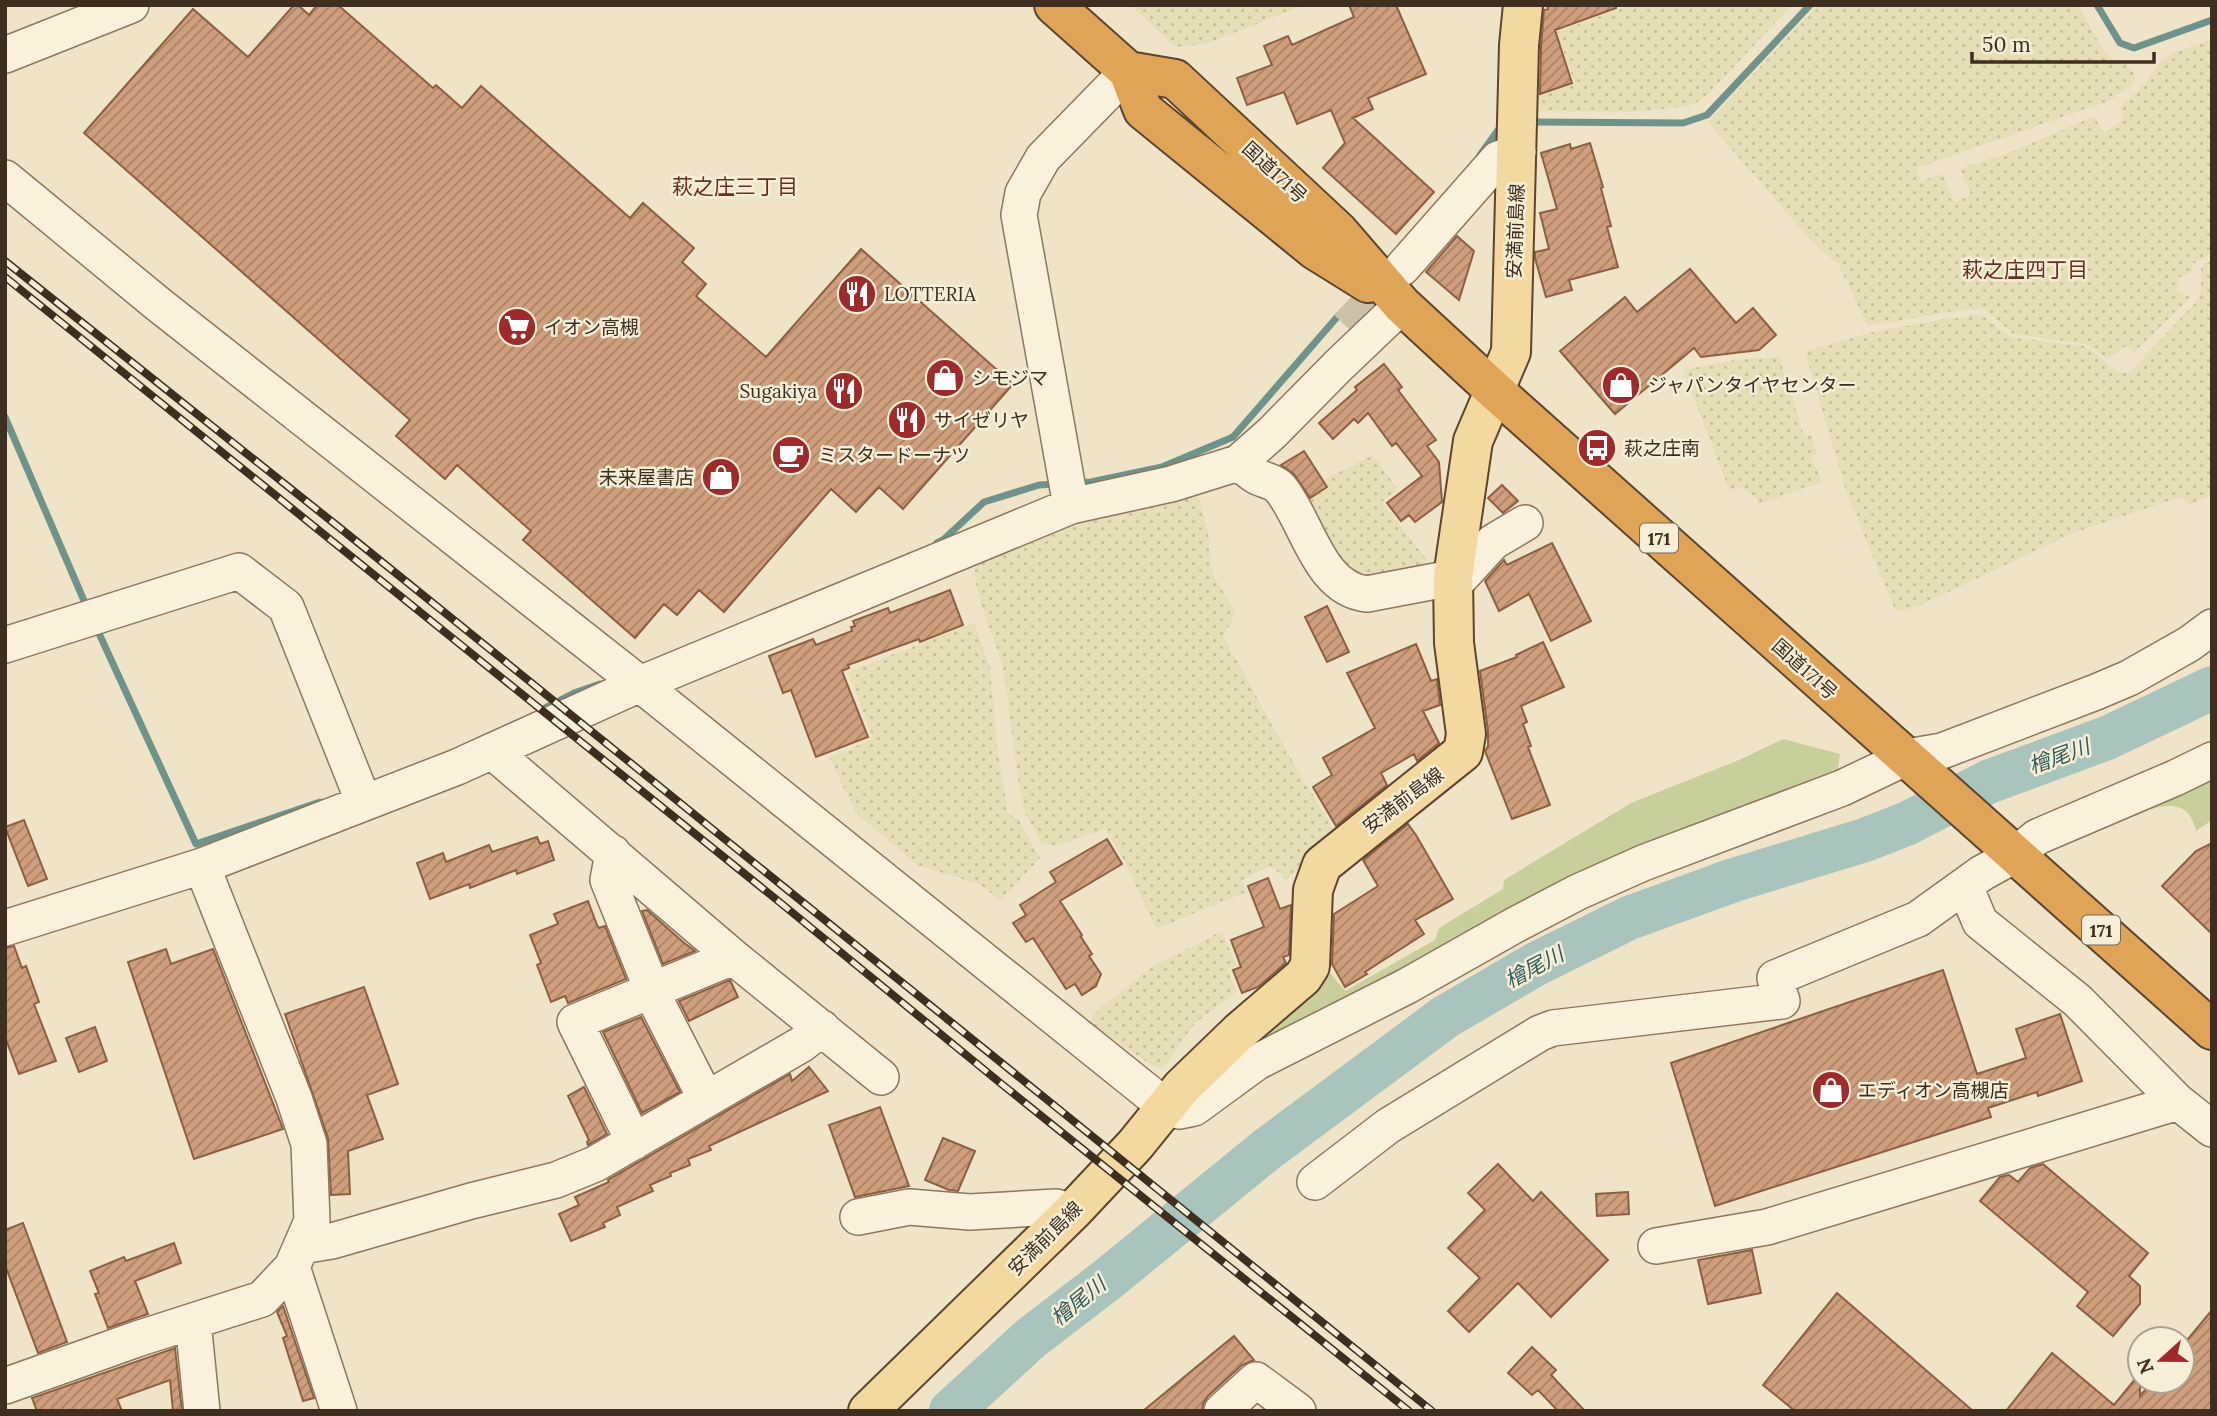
<svg xmlns="http://www.w3.org/2000/svg" width="2217" height="1416" viewBox="0 0 2217 1416" font-family="Lora,'Noto Sans JP',serif">
<style>
.farmland{fill:url(#farmland-dots)}
.green{fill:#c9cf9b}
.lines{fill:none;stroke-linecap:round;stroke-linejoin:round}
.stream{stroke:#6f938a;stroke-width:7}
.river{stroke:#a9c4bc;stroke-width:44}
.building{fill:url(#building-hatch);stroke:#8d5f41;stroke-width:2}
.minor-tunnel{stroke:#ccc0a6;stroke-width:35;stroke-dasharray:35 18;stroke-linecap:butt}
.minor-casing{stroke:#8d765c;stroke-width:38}
.major-casing{stroke:#5b4430;stroke-width:42}
.highway-casing{stroke:#5b4430;stroke-width:42}
.minor{stroke:#faf1dc;stroke-width:35}
.major{stroke:#f3d9a0;stroke-width:38}
.highway{stroke:#e0a458;stroke-width:38}
.rail-casing{stroke:#3d2e20;stroke-width:8}
.rail{stroke:#f7eed8;stroke-width:5;stroke-dasharray:16;stroke-linecap:butt}
.labels{text-anchor:middle;dominant-baseline:central;stroke-width:5;stroke-linejoin:round;paint-order:stroke}
.shield{fill:#f7eed8;stroke:#756857;stroke-width:2}
.shield-label{font-size:18px;font-weight:bold;fill:#3d2e20}
.street-label{font-size:19px;fill:#3d2e20;stroke:#f7eed8}
.poi-label{font-size:19px;fill:#3d2e20;stroke:#f7eed8;text-anchor:start}
.neighbourhood-label{font-size:21px;fill:#6b2e1e;stroke:#f7eed8}
.water-label{font-size:21px;font-style:italic;fill:#2f5d5a;stroke:#f7eed8}
</style>
<defs>
<pattern id="farmland-dots" width="8" height="8" patternUnits="userSpaceOnUse" patternTransform="scale(1.75)"><rect width="8" height="8" fill="#e6deb5"/><path d="M2 2h.1M6 6h.1" fill="none" stroke="#c6bf9b" stroke-width="1.8" stroke-linecap="round"/></pattern>
<pattern id="building-hatch" width="6" height="6" patternUnits="userSpaceOnUse" patternTransform="scale(1.75)"><rect width="6" height="6" fill="#cf9f7d"/><path d="M-1 1l2-2M0 6l6-6M5 7l2-2" fill="none" stroke="#a98266"/></pattern>
</defs>
<rect width="100%" height="100%" fill="#f0e4c8"/>
<path class="farmland" d="M1130,5H1304L1206,44L1176,47Z
M1630,5H1792L1708,94L1696,103L1685,107L1634,112L1530,111V99L1575,84L1557,32Z
M1818,5H2078L2100,45L2112,58L2127,64L2133,72L2135,78L2132,85L2109,101L1917,168L1921,181L1942,174L1955,202L1971,195L1960,169L2011,152L2094,116L2104,133L2123,120L2120,107L2140,89L2162,60L2173,53L2212,39V253L2193,264L2192,272L2178,278L2177,291L2190,297L2184,304L2134,352L2126,346L2108,359L2086,344L2013,334L1984,309L1954,311L1868,326L1838,264L1813,243L1708,122Z
M2212,260V495L2189,505L2180,497L2073,533L1919,606L1896,612L1846,491L1805,351L1873,332L1951,318H1965L1970,315H1982L2010,337L2084,346L2096,353L2117,372L2129,373L2198,300L2201,287V267Z
M1779,357L1804,436L1811,435L1817,454L1811,457L1822,482L1759,504L1755,497L1743,488L1729,489L1683,370L1735,360Z
M1373,455L1398,490L1382,502L1430,564L1353,585L1298,507L1329,488L1325,479Z
M1197,492L1208,531L1210,564L1215,578L1236,613L1223,636L1287,752L1336,833L1287,880L1271,866L1242,880L1246,892L1156,929L1124,860L1105,829L1056,846L1042,844L1026,815L1020,792L1003,666L979,598L974,572L977,559L1073,520Z
M974,623L990,668L997,746L1008,814L1018,819L1040,858L1001,900L979,884L917,865L856,813L829,757L873,739L848,672Z
M1222,931L1236,965L1227,969L1237,991L1194,1024L1163,1068L1153,1066L1088,1022L1098,1010L1150,968Z"/>
<path class="green" d="M1783,739L1840,754L1836,782L1194,1084L1328,970L1345,991L1435,940L1439,928L1503,889L1504,880L1631,803L1739,760Z
M2212,774V820L2196,831C2188,796 2163,806 2137,813Z"/>
<g class="lines">
<path class="stream" d="M2097,5L2120,43L2134,48L2212,20
M1532,122L1683,123L1707,115L1810,5
M1480,155L1501,126
M5,417L88,610
M1076,483L1091,482L1162,467L1233,437L1338,316
M937,543L943,540L984,502L1039,485L1057,484
M96,627L196,844L320,802
M541,710L574,693L600,684"/>
<path class="river" d="M951,1411L1031,1338L1108,1279L1266,1150L1445,1017L1536,964L1629,918L1734,880L1865,840L1908,823L1988,782L2107,738L2212,688"/>
</g>
<path class="building" d="M294,5H298L309,15L317,5H338L433,88L436,85L462,108L481,86L630,218L643,203L694,248L682,262L706,284L696,296L766,357L861,249L1013,384L903,509L879,487L856,512L831,489L724,612L699,590L677,615L664,604L635,638L523,540L531,531L457,465L445,479L396,436L410,420L84,133L193,9L248,57Z
M1349,5H1396L1426,74L1368,98L1373,109L1353,118L1434,192L1396,234L1323,168L1345,143L1331,110L1297,124L1284,92L1247,105L1237,78L1272,65L1264,46L1288,36L1292,45L1354,17Z
M1547,5H1616V8L1555,30L1572,83L1540,94L1541,46L1544,10L1548,9Z
M1590,143L1603,187L1601,188L1611,226L1607,227L1618,267L1569,280L1572,290L1546,297L1535,258V252L1549,249L1540,213L1557,209L1541,153L1570,144L1571,149Z
M1457,236L1474,251L1459,300L1426,272Z
M1690,269L1736,323L1753,308L1776,335L1759,350L1701,357L1694,348L1615,414L1560,351L1625,297L1637,312Z
M1384,364L1402,387L1398,390L1436,440L1427,446L1439,462L1442,502L1415,522L1409,515L1401,521L1387,503L1422,476L1396,443L1392,446L1368,413L1358,423L1354,419L1333,439L1319,423L1357,390L1355,387Z
M1304,451L1327,487L1310,498L1294,474L1281,465Z
M1502,485L1518,501L1503,513L1488,498Z
M1552,543L1591,621L1551,641L1529,594L1499,611L1485,581L1504,560L1507,565Z
M950,590L963,625L920,642L919,639L891,649L848,665L849,668L842,671L868,737L816,757L791,690L783,693L769,656L813,639L816,645L852,631L851,627L855,626L853,621L888,608L890,613Z
M1327,606L1349,652L1327,662L1305,617Z
M1543,642L1564,687L1521,706L1527,722L1523,724L1531,746L1528,747L1550,805L1512,819L1485,751L1488,746V731L1480,671L1517,657L1516,655Z
M1416,644L1431,681L1437,679L1440,705L1423,711L1439,743L1417,761L1414,754L1381,773L1387,785L1336,826L1313,787L1332,775L1323,758L1375,728L1347,673Z
M24,820L47,879L28,886L5,827Z
M1408,824L1416,835L1453,899L1415,920L1424,934L1365,972L1367,974L1345,987L1332,964L1334,914L1378,886L1363,860Z
M537,837L540,844L548,841L554,860L517,874L516,870L470,888L469,884L430,899L417,863L443,853L446,862L489,845L492,852Z
M1107,839L1122,864L1060,901L1082,935L1081,937L1092,954L1089,956L1101,974L1096,986L1082,995L1075,984L1066,989L1033,938L1026,942L1013,923L1026,915L1020,905L1056,882L1050,872Z
M2212,843V934L2162,886L2196,851Z
M1268,878L1280,909L1291,905L1289,955L1283,957L1286,963L1258,987L1242,993L1233,970L1241,967L1231,940L1264,927L1248,886Z
M588,901L597,925L599,928L605,926L626,979L568,1003L565,996L551,1002L537,965L541,963L530,935L558,924L554,914Z
M647,910L683,942L695,951L663,964L642,911Z
M14,946L22,968L26,966L39,1002L34,1004L56,1061L19,1074L5,1037V948Z
M166,949L171,964L213,949L283,1129L194,1159L128,962Z
M1943,970L1977,1074L2026,1058L2016,1029L2060,1014L2082,1081L2038,1096L2037,1092L1988,1108L1991,1117L1715,1206L1671,1063Z
M730,980L738,997L689,1021L679,1001Z
M364,987L398,1084L367,1095L383,1139L348,1151L350,1194L331,1195L328,1138L285,1014Z
M641,1017L680,1092L642,1113L603,1032Z
M95,1027L107,1061L79,1072L66,1038Z
M809,1067L828,1091L709,1146L711,1150L688,1159L690,1165L670,1173L671,1176L650,1185L653,1191L617,1207L620,1215L603,1223L605,1227L571,1241L559,1214L579,1205L575,1197L609,1182L608,1180L790,1074L792,1081Z
M584,1087L607,1134L588,1145L587,1142L589,1140L568,1096Z
M880,1107L909,1186L855,1197L829,1125Z
M943,1138L975,1151L958,1191L949,1190L925,1180Z
M1498,1164L1533,1201L1541,1192L1608,1260L1551,1317L1518,1283L1469,1332L1448,1311L1480,1278L1448,1248L1485,1210L1468,1193Z
M2043,1164L2148,1253L2129,1276L2140,1286V1304L2113,1336L2077,1306L2088,1292L1980,1201L2000,1177L2009,1175L2018,1182L2030,1168Z
M1628,1192L1629,1214L1597,1216L1596,1194Z
M23,1223L67,1342L38,1353L5,1265V1230Z
M174,1243L181,1263L135,1281L148,1314L108,1328L95,1294L99,1293L90,1271L124,1257L126,1261Z
M1752,1250L1761,1293L1708,1304L1698,1260Z
M1837,1293L1973,1411H1795L1763,1385Z
M283,1306L314,1398L303,1401L283,1338L287,1336L277,1312Z
M2212,1310V1411H2006L2052,1353L2114,1405L2140,1373V1396L2153,1381H2182V1346Z
M1234,1336L1254,1360L1242,1365L1208,1396L1203,1404L1202,1411H1143Z
M1532,1347L1556,1370L1551,1375L1585,1411H1558L1538,1390L1532,1395L1508,1373Z
M175,1348L182,1411H173L170,1380L117,1399L122,1411H37L32,1398Z"/>
<g class="lines">
<path class="minor-tunnel" d="M1347,327L1402,268"/>
<g class="minor-casing">
<path id="minor" d="M5,55L131,5
M5,178L158,304L640,684L1165,1106L1179,1111L1194,1108L1257,1062L1407,986L1515,925L1578,892L1643,863L1842,788L1907,757L1942,751L2096,692L2129,678L2189,644L2212,627
M1402,268L1498,159L1518,152
M1238,463C1244,467 1250,472 1256,476C1263,480 1275,482 1280,488C1307,520 1318,589 1367,594L1462,576L1493,542L1525,523
M1071,506L1019,215L1023,193L1043,158L1128,71
M5,645L239,571L286,607L364,803
M492,751L733,957L881,1077
M613,853L608,880L659,1007L706,1099
M1965,886L1980,922L2078,1001L2178,1102L2212,1129
M5,928L202,866L457,767L640,684L1071,506L1171,484L1238,463L1272,433L1338,366L1402,305
M634,1142L575,1022L733,957
M1315,1182L1388,1126L1540,1033L1553,1028L1782,1001L1775,978L1918,919L1982,873L2015,855L2037,837L2175,778L2212,760
M858,1217L909,1207L970,1212L1056,1207L1072,1212
M301,1246L332,1241L471,1201L556,1180L595,1164L802,1044L822,1028
M1656,1246L1767,1227L2178,1102
M292,1267L339,1411
M193,1322L202,1411
M5,1386L137,1339L262,1299L292,1267L312,1221L309,1144L294,1098L202,866
M1222,1411L1256,1380L1298,1411"/>
</g>
<g class="major-casing">
<path id="major" d="M868,1411L1072,1212L1135,1145L1182,1087L1239,1032L1303,977L1310,966L1313,890L1322,865L1463,752L1466,734L1454,643L1453,577L1473,441L1511,352L1519,45L1523,5"/>
</g>
<g class="highway-casing">
<path id="highway" d="M1054,5L1128,71L1143,110L1315,250L1368,283
M1128,71L1175,79L1338,231L1402,305L1495,391L2212,1030"/>
</g>
<use href="#minor" class="minor"/>
<use href="#major" class="major"/>
<use href="#highway" class="highway"/>
<g class="rail-casing">
<path id="rail" d="M5,261L340,528L1432,1411
M5,277L777,900L1004,1086L1409,1411"/>
</g>
<use href="#rail" class="rail"/>
</g>
<defs>
<g id="restaurant-disc" transform="scale(2.0125)"><circle r="9.5" fill="#9e2a2b" stroke="#f7eed8"/><path d="M-5-6h1v4h1v-4h1v4h1v-4h1v5L-1.5 .5V6h-2V.5L-5-1ZM5-6V6H3V1.5H1.5Q1.5-4 5-6Z" fill="#fff"/></g>
<g id="supermarket-disc" transform="scale(2.0125)"><circle r="9.5" fill="#9e2a2b" stroke="#f7eed8"/><path d="M-6-5.5h2.5l.6 2H6L4.5 2H-2.5L-4.4-4H-6ZM-1.5 3.2a1.3 1.3 0 1 0 .1 0ZM3 3.2a1.3 1.3 0 1 0 .1 0Z" fill="#fff"/></g>
<g id="shop-disc" transform="scale(2.0125)"><circle r="9.5" fill="#9e2a2b" stroke="#f7eed8"/><path d="M-5-2.5h2.3a2.7 3.5 0 0 1 5.4 0H5L5.5 6h-11ZM-1.5-2.5h3a1.5 2.3 0 0 0-3 0Z" fill="#fff"/></g>
<g id="bus-disc" transform="scale(2.0125)"><circle r="9.5" fill="#9e2a2b" stroke="#f7eed8"/><path d="M-5-6H5V4H4V6H2V4H-2V6H-4V4H-5ZM-3.5-4V0h7V-4ZM-3.5 1.2v1.5H-2V1.2ZM2 1.2v1.5H3.5V1.2Z" fill="#fff"/></g>
<g id="cafe-disc" transform="scale(2.0125)"><circle r="9.5" fill="#9e2a2b" stroke="#f7eed8"/><path d="M-5.5-4.5H6V0H3Q3 3.5 0 3.5H-2.5Q-5.5 3.5-5.5 0ZM3-3.2v2h1.7v-2ZM-6 4.5H4V6H-6Z" fill="#fff"/></g>
</defs>
<g fill-rule="evenodd">
<use href="#restaurant-disc" x="857" y="294"/>
<use href="#supermarket-disc" x="517" y="327"/>
<use href="#shop-disc" x="945" y="378"/>
<use href="#shop-disc" x="1621" y="385"/>
<use href="#restaurant-disc" x="844" y="391"/>
<use href="#restaurant-disc" x="907" y="420"/>
<use href="#bus-disc" x="1597" y="448"/>
<use href="#cafe-disc" x="791" y="455"/>
<use href="#shop-disc" x="721" y="477"/>
<use href="#shop-disc" x="1831" y="1090"/>
</g>
<g class="labels">
<g class="shield">
<rect x="1640" y="523.5" width="38" height="29" rx="5"/>
<rect x="2082" y="915.5" width="38" height="29" rx="5"/>
</g>
<g class="shield-label">
<text x="1659" y="538">171</text>
<text x="2101" y="930">171</text>
</g>
<g class="street-label">
<text transform="translate(1275 172) rotate(43)">国道171号</text>
<text transform="translate(1515 231) rotate(-88)">安満前島線</text>
<text transform="translate(1805 669) rotate(42)">国道171号</text>
<text transform="translate(1403 800) rotate(-37)">安満前島線</text>
<text transform="translate(1045 1238) rotate(-45)">安満前島線</text>
</g>
<g class="poi-label">
<text x="884" y="294">LOTTERIA</text>
<text x="544" y="327">イオン高槻</text>
<text x="972" y="378">シモジマ</text>
<text x="1648" y="385">ジャパンタイヤセンター</text>
<text x="817" y="391" text-anchor="end">Sugakiya</text>
<text x="934" y="420">サイゼリヤ</text>
<text x="1624" y="448">萩之庄南</text>
<text x="818" y="455">ミスタードーナツ</text>
<text x="694" y="477" text-anchor="end">未来屋書店</text>
<text x="1858" y="1090">エディオン高槻店</text>
</g>
<g class="neighbourhood-label">
<text x="735" y="186">萩之庄三丁目</text>
<text x="2025" y="269">萩之庄四丁目</text>
</g>
<g class="water-label">
<text transform="translate(2059 756) rotate(-20)">檜尾川</text>
<text transform="translate(1534 967) rotate(-28)">檜尾川</text>
<text transform="translate(1078 1301) rotate(-39)">檜尾川</text>
</g>
</g>
<rect width="2217" height="1416" fill="none" stroke="#3d2e20" stroke-width="14"/>
<g transform="translate(2161 1360) rotate(249)"><circle r="33" fill="#f7eed8" stroke="#ada18e" stroke-width="2"/>
<path d="M0-5L12 26L0 18L-12 26Z" fill="#9e2a2b"/>
<text y="-10" font-size="19" font-weight="bold" text-anchor="middle" fill="#3d2e20">N</text>
</g>
<path d="M1972 52v10h182v-10" fill="none" stroke="#3d2e20" stroke-width="3.5"/>
<text x="1982" y="52" font-size="21" fill="#3d2e20" stroke="#f7eed8" stroke-width="5" paint-order="stroke">50 m</text>
</svg>
